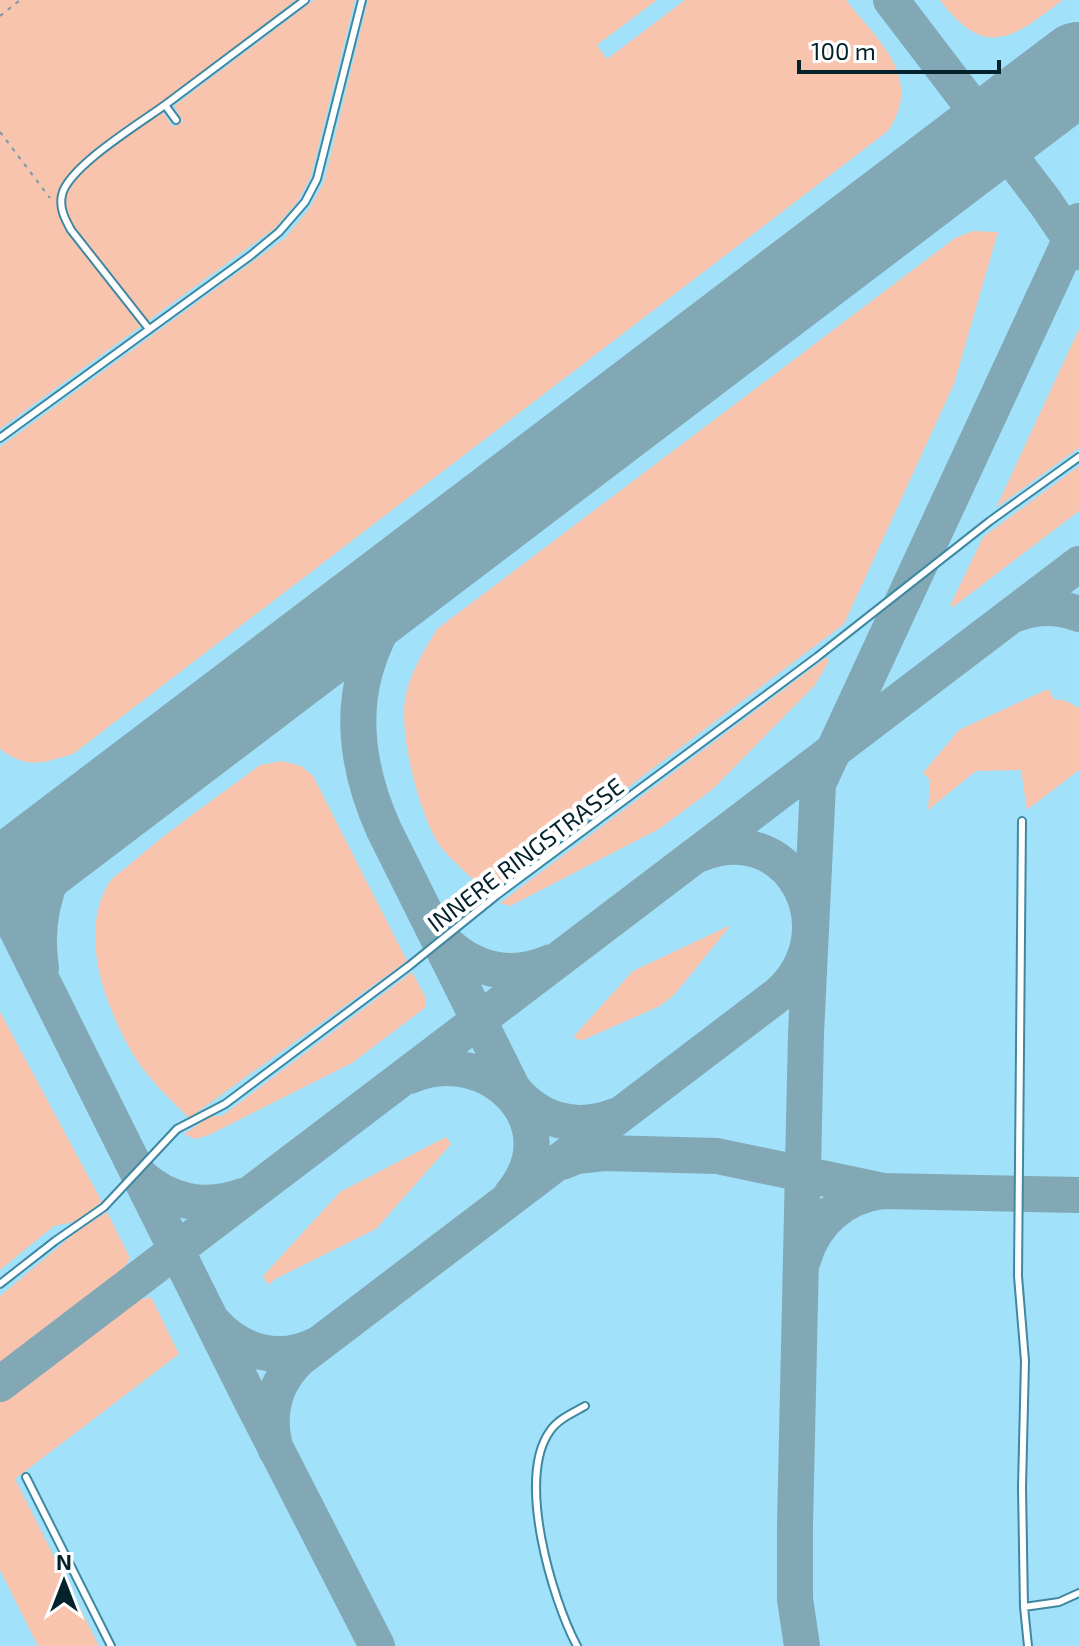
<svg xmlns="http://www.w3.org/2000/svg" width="1079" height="1646" viewBox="0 0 1079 1646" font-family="'Exo 2',sans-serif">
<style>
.built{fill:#a1e1fa}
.green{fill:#f8c4ae}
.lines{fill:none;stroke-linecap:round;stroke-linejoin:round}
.taxiway{stroke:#82a8b6;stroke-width:36}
.runway{stroke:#82a8b6;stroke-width:90}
.service-casing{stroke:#3f88a2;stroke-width:10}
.path{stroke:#759aa8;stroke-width:2;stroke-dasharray:4 6;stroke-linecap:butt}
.service{stroke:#fff;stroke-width:6}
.labels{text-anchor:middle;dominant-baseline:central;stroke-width:8;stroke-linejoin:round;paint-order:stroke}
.street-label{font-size:24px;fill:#03222c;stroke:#fff}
</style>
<rect width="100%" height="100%" fill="#bde6f7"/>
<path class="built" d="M0,0H1079V1646H0Z"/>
<path class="green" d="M0,0H296L158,105L173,127L183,122L174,106L314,0H355L311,176L298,201L275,228L245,250L0,429Z
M368,0H657L597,45L607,59L685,0H846C879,42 924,77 888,131L73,754C42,763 28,770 0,749V447L285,238L309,209L324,182Z
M940,0H1063C1012,38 986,61 940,0Z
M973,231L998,232L954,384L844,624L488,893C473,878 446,857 436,840C418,806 396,727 407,690C413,668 425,649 437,629L955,238Z
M1079,329V448L996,508Z
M1079,466V511L953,607L950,606L983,537Z
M827,657L829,661L815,685L713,789L659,829L510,906L500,903Z
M1048,689L1054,699L1066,701L1079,708V770L1027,810L1021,770L976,771L928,810L930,780L923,773L959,730Z
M282,761L301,766L313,776L407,961L189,1118C168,1097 144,1075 130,1049C104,1002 80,937 107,886C111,878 122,871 129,865C170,829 216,798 260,765Z
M731,925L674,995L660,1006L583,1040L576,1039L574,1036L633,971Z
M412,972L426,998V1007L352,1063L209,1135L195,1139L184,1134L211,1116H222Z
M0,1012L102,1202L74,1222L54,1226L0,1270Z
M446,1137L451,1144L376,1229L275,1279L268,1285L263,1276L340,1192Z
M107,1212L130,1258C109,1295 35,1342 0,1370V1296L75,1233Z
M151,1297L179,1354L15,1479L99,1646H38L0,1570V1402L130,1302Z"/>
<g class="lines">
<path class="taxiway" d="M891,0L1045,202L1079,252
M456,540C362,622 331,712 384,830L523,1109
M1016,614C1037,606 1058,606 1079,614
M0,896L248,1394L377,1646
M441,938C471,970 510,980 551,962
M41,968C31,903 58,844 108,804
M410,1076C488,1042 571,1124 511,1195
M514,1090C540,1121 576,1131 615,1116
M562,1162L577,1156L604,1153L717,1156L884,1191L1079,1195
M139,1175C168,1202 205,1210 243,1196
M803,1260C814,1221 844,1196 883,1191
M214,1323C241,1353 280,1363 316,1345
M0,1384L1079,564
M276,1450C266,1415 273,1384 299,1359L779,994C849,931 791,817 700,854
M802,1646L795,1599V1525L806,1034L818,784L1079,221"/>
<path class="runway" d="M0,886L1079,67"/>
<g class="service-casing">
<path id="service" d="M176,120L165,105L305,0
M149,329L71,230C65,219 59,208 62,195C68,167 140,123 165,105
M0,438L250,256L279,232L305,202L317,179L362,0
M1022,821L1018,1276L1025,1361L1022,1487L1024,1607L1028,1646
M0,1284L55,1241L104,1207L177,1129L225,1104L409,966L497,895L817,657L990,521L1079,457
M26,1477L111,1646
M1024,1607L1059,1602L1079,1593
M577,1646C552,1599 516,1478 550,1431C558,1419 573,1413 585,1406"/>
</g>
<path class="path" d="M0,16L20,0
M0,132L50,198"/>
<use href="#service" class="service"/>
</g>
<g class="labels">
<g class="street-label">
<text transform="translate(525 854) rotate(-37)">INNERE RINGSTRASSE</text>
</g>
</g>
<g transform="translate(64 1582)" stroke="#ffffff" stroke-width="6" paint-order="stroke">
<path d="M0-6L14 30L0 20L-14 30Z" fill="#03222c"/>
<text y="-12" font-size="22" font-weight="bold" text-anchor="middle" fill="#03222c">N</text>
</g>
<path d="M799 60v12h200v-12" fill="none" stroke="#03222c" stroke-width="4"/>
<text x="811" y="60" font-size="24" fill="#03222c" stroke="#ffffff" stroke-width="6" paint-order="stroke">100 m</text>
</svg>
